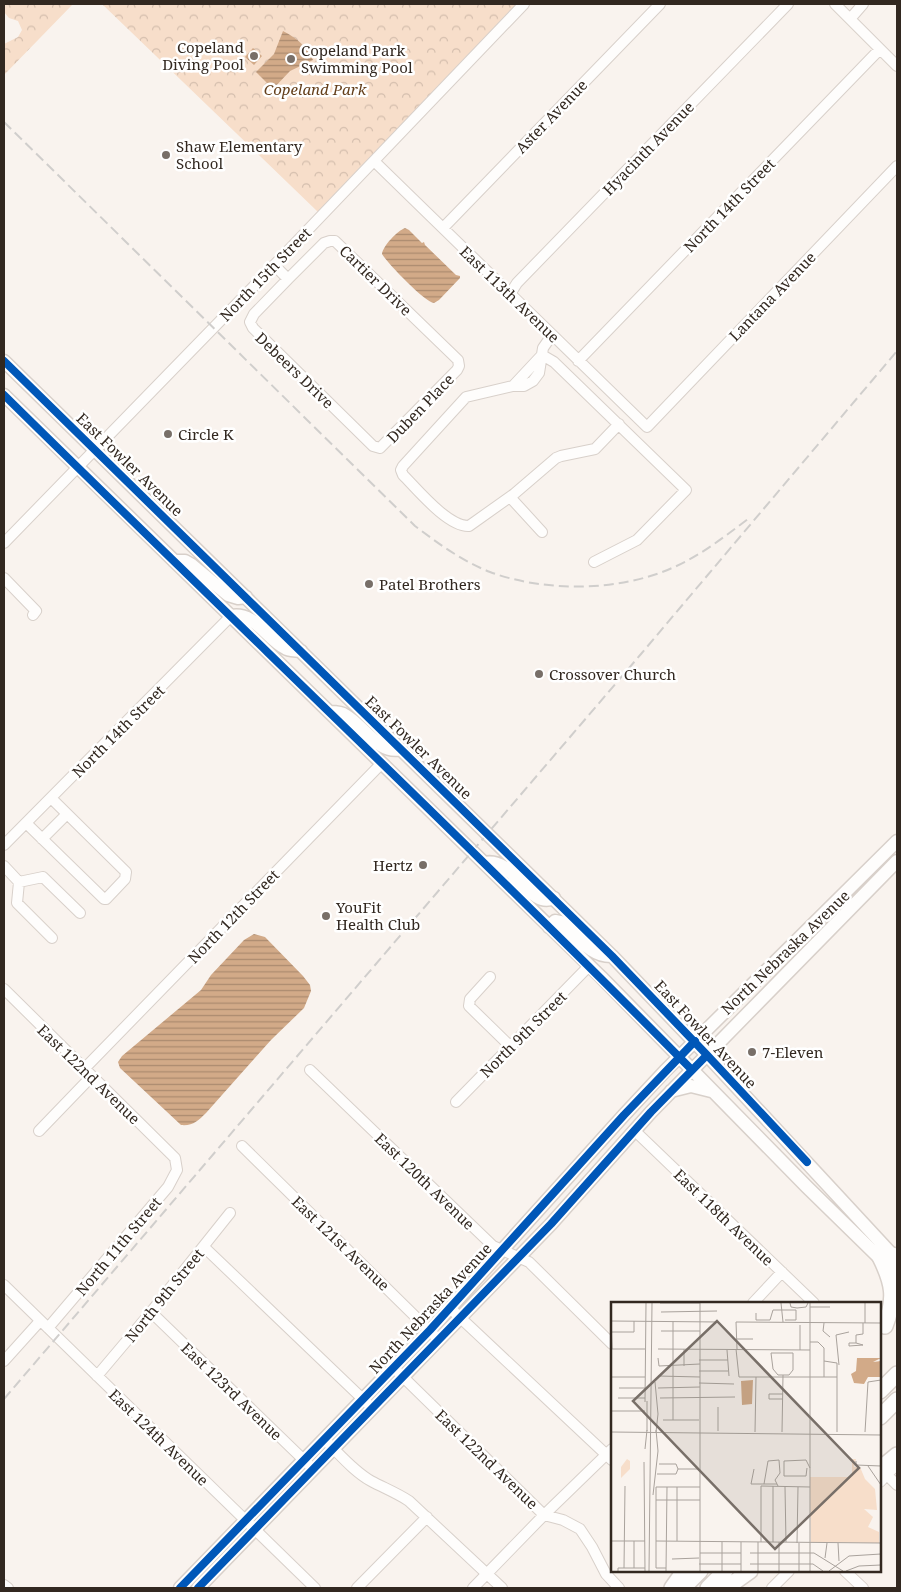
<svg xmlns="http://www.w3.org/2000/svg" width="901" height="1592" viewBox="0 0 901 1592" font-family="'Noto Serif',serif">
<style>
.park{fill:url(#park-crowns)}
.water{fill:url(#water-rules)}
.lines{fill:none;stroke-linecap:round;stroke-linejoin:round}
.minor-casing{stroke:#d8d0ca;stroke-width:12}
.major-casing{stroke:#d8d0ca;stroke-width:15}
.highway-casing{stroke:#d8d0ca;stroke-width:18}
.minor{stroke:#fefdfc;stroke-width:10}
.major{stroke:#fefdfc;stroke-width:12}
.highway{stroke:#fefdfc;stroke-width:15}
.rail{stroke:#d0cecc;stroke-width:2;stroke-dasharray:10 5;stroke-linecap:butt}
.cycleway-casing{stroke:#fff;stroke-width:11}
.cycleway{stroke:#0057b8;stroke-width:8}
.poi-dot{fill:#786f68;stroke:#fff;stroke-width:2}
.labels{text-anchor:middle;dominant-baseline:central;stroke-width:5;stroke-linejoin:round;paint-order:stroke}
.poi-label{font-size:15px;fill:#322820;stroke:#fff;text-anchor:start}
.park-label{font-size:15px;font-style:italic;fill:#643f1b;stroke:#fff}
.street-label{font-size:15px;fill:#322820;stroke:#fff}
.inset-road{fill:none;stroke:#a9a29c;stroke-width:1}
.view{fill:#786f68;fill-opacity:0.15;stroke:#786f68;stroke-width:2.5}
.inset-edge{fill:none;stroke:#322820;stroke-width:2.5}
</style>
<defs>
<pattern id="park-crowns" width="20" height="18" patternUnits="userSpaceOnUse" patternTransform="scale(1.25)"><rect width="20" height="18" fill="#f7deca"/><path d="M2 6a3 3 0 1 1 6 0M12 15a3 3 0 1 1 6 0" fill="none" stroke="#d4bead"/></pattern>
<pattern id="water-rules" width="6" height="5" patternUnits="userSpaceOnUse" patternTransform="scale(1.25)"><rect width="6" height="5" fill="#d2aa88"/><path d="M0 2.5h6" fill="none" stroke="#ab8a6f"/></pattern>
</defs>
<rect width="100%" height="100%" fill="#f9f3ee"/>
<path class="park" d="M4,4H73L4,75V44L18,37L22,30L18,21L9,18L4,12Z
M102,4H517L318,212Z"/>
<path class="water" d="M283,31C297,38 307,47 313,60L290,71L273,89L256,72L274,54Z
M253,48L262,56L254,65L245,57Z
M405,228L409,230L422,243L424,242L425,245L456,275L460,276V278L439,300L434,303C426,303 388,264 382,254C383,246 397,231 405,228Z
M254,934L265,937L303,976L310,985L311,991L304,1008L271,1040L206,1113C198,1121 193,1126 181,1125L120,1068L118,1062L122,1056L201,990L211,975L244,940Z"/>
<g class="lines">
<g class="minor-casing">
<path id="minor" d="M835,4L897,66
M850,19L863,4
M374,161L647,427L897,166
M443,228L660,4
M274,265L288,279L254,314L250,322L253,328L373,446L380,448L457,370L459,366L458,360L335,241H330L324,243L288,279
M510,294L517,283L788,4
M552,335L543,348L539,373L533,381L524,386H513L466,397L403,466L401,470L403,475C417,489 448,527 469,526L514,494L556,458L561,456L595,449L619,424
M542,355L554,362L686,490L637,540L594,562
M578,361L880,49
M513,386L542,355
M510,497L542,532
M4,543L258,282L524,4
M4,578L36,611L33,615
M26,823L104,899H106L125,879L126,872L51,798
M42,839L67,814
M4,845L231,616
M4,866L19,882L17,903L52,938
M19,882L43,877L80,913
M490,977L470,999L469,1006L511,1047
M4,989L175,1158L177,1170L168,1187L48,1328
M84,1069L382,763
M310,1070L493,1246L529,1262L612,1344
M456,1102L589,966
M634,1130L814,1303
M39,1131L92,1076
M242,1146L435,1336
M204,1247L368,1404
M4,1285L315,1588
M753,1303L782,1272
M450,1308L612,1460
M151,1312L309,1465
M4,1361L40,1321
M398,1372L544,1515L563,1520L580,1529L592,1547L606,1574L619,1588
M97,1376L151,1312L230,1213
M329,1444C342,1457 355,1472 371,1481C384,1488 397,1493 409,1501L502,1588
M887,1475L897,1485
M880,1482L897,1464
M845,1571L863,1588
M4,1585L8,1588
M357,1588L427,1517
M473,1588L544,1515L612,1449
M772,1588L789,1571"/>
</g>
<g class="major-casing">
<path id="major" d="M4,361L612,956L707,1055L897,1260
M4,395L601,977L807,1187L897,1275
M174,561H185L192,565L228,595L238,598L246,597
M231,616C254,611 267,639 285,648C289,651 296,650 301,651
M330,712C335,712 341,712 345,715C363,725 379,755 401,749
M484,863C515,856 528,910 554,898
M549,927L555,921L560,922C577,934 589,957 612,956
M671,1091L691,1086L711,1091
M180,1588L430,1330L624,1115L665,1071L897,841
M198,1588L551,1224L651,1112L897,861"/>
</g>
<g class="highway-casing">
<path id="highway" d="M892,1255L897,1256
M880,1257C893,1283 896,1298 885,1326
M880,1391L897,1374
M880,1417L897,1400
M880,1469L897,1455
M672,1588L684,1571
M683,1588L700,1571
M708,1588L725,1571
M726,1588L750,1571"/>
</g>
<use href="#minor" class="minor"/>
<use href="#major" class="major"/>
<use href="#highway" class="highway"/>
<path class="rail" d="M4,122L415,526C439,544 462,561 490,572C544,592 618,592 672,568C700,556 724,537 748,519
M4,1399L641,654L897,351"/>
<g class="cycleway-casing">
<path id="cycleway" d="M4,361L612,956L707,1055L807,1162
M4,395C232,620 466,841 692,1070
M180,1588L430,1330L624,1115L695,1041
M198,1588L551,1224L651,1112L707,1055"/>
</g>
<use href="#cycleway" class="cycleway"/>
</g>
<g class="poi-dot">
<circle cx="254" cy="56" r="5"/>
<circle cx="291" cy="59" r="5"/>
<circle cx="166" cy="155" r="5"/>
<circle cx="168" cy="434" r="5"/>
<circle cx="369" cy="584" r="5"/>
<circle cx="539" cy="674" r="5"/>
<circle cx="423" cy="865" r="5"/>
<circle cx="326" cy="916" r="5"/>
<circle cx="752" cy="1052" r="5"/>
</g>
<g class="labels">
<g class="poi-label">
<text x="244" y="47" text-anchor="end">Copeland<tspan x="244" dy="17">Diving Pool</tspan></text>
<text x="301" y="50">Copeland Park<tspan x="301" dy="17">Swimming Pool</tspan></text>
<text x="176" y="146">Shaw Elementary<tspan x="176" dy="17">School</tspan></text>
<text x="178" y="434">Circle K</text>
<text x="379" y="584">Patel Brothers</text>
<text x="549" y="674">Crossover Church</text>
<text x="413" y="865" text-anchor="end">Hertz</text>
<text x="336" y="907">YouFit<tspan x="336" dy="17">Health Club</tspan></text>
<text x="762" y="1052">7-Eleven</text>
</g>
<g class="park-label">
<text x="315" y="89">Copeland Park</text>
</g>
<g class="street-label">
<text transform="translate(551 116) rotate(-46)">Aster Avenue</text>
<text transform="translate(648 148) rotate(-46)">Hyacinth Avenue</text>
<text transform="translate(729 205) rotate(-46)">North 14th Street</text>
<text transform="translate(265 274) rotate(-46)">North 15th Street</text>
<text transform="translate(376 280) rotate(44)">Cartier Drive</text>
<text transform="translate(510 294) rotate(44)">East 113th Avenue</text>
<text transform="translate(772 296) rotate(-46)">Lantana Avenue</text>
<text transform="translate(295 370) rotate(44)">Debeers Drive</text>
<text transform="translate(420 408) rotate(-46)">Duben Place</text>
<text transform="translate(130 464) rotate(44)">East Fowler Avenue</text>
<text transform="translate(118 731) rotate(-45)">North 14th Street</text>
<text transform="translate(419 747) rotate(44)">East Fowler Avenue</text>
<text transform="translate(233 916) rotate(-46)">North 12th Street</text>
<text transform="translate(785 952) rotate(-44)">North Nebraska Avenue</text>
<text transform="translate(523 1034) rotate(-45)">North 9th Street</text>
<text transform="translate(706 1034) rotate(47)">East Fowler Avenue</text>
<text transform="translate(89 1074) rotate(44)">East 122nd Avenue</text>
<text transform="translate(425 1181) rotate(44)">East 120th Avenue</text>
<text transform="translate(724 1217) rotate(44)">East 118th Avenue</text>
<text transform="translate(341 1243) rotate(44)">East 121st Avenue</text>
<text transform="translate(118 1246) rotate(-50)">North 11th Street</text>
<text transform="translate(164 1295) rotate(-51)">North 9th Street</text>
<text transform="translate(430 1308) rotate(-47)">North Nebraska Avenue</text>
<text transform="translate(232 1391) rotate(44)">East 123rd Avenue</text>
<text transform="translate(159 1437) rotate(44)">East 124th Avenue</text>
<text transform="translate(487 1459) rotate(44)">East 122nd Avenue</text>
</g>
</g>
<g transform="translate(611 1302)">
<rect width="270" height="270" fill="#f9f3ee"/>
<path d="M16,157L19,159V167L10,176V165Z" fill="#f7deca"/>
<path d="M241,157H245L243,165H249L254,177L264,187L266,208L253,207L262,215L257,225L268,230V241L200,240L199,175H241Z" fill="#f7deca"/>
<path d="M246,56H270L262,60L270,59V75H257L253,82L243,81L240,72L245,69ZM142,78L141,102L131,103L130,79Z" fill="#d2aa88"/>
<path class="inset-road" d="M49,1H89M89,1V269M170,1L172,20M179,1L180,5L186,6L195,5L197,1M199,5H219M50,10L106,9M145,11V18H159L162,8H185V18H174M0,19L108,20M0,19L1,47M62,19V118M213,21L212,29L219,35M254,21V1M189,23V48M50,29H89M0,30H23V19M126,37H142M199,40H207L213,46V75M238,41H245V33L252,32V21M238,41V44L252,43L245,41M0,47H34M47,47L199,48M125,47L128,75H226M126,47L125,20L270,21M116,48L118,74M160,51H182V68L178,73H167L162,67ZM47,56L48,64L89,62M88,58H117M213,59L226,61V130M228,63L225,33L238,30M73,64V47M88,69H117M47,74L89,75M0,75H34M44,80L47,112L45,130M88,81L123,82M8,86H34M47,86L89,85M7,96H34M49,96L124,95M172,97H158V92H172M34,100L35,1M0,109H34M52,118H88M36,129V99M107,129V105M0,130L270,133M144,130L145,75M171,130L172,73M254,130L257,80L270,78M34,147L36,128M245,159V163L270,164M33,160L34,269M48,162H65L67,167M257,164L270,183M196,166L195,174H173V159L195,158L199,166M67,167H88M143,167L140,182H166M46,172H65L67,167M153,182L157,159L168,158L169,171L164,178L167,184M162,184V240M174,185L175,240M42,193L47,149L45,128M45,198H89M0,239H34M45,239L270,241M66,239V185M150,240V184L199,185M168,240V269M186,241L187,185M188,241V269M227,241L228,259M89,251H130M139,251H203L232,269M214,256L216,241M61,257L88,256M88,262H130M139,262H202L212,269M13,266L14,184M23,266V239M55,266H45V185H89M7,269V266H34M38,269L41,1M55,269L56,185M111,269V240M130,269V240M147,269V240M199,269V1M218,269L238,254L270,252M235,269L248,264L270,263"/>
<path class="view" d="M106,19L248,166L164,247L22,99Z"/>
<rect width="270" height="270" class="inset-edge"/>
</g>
<rect width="901" height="1592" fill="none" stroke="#322820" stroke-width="10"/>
</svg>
